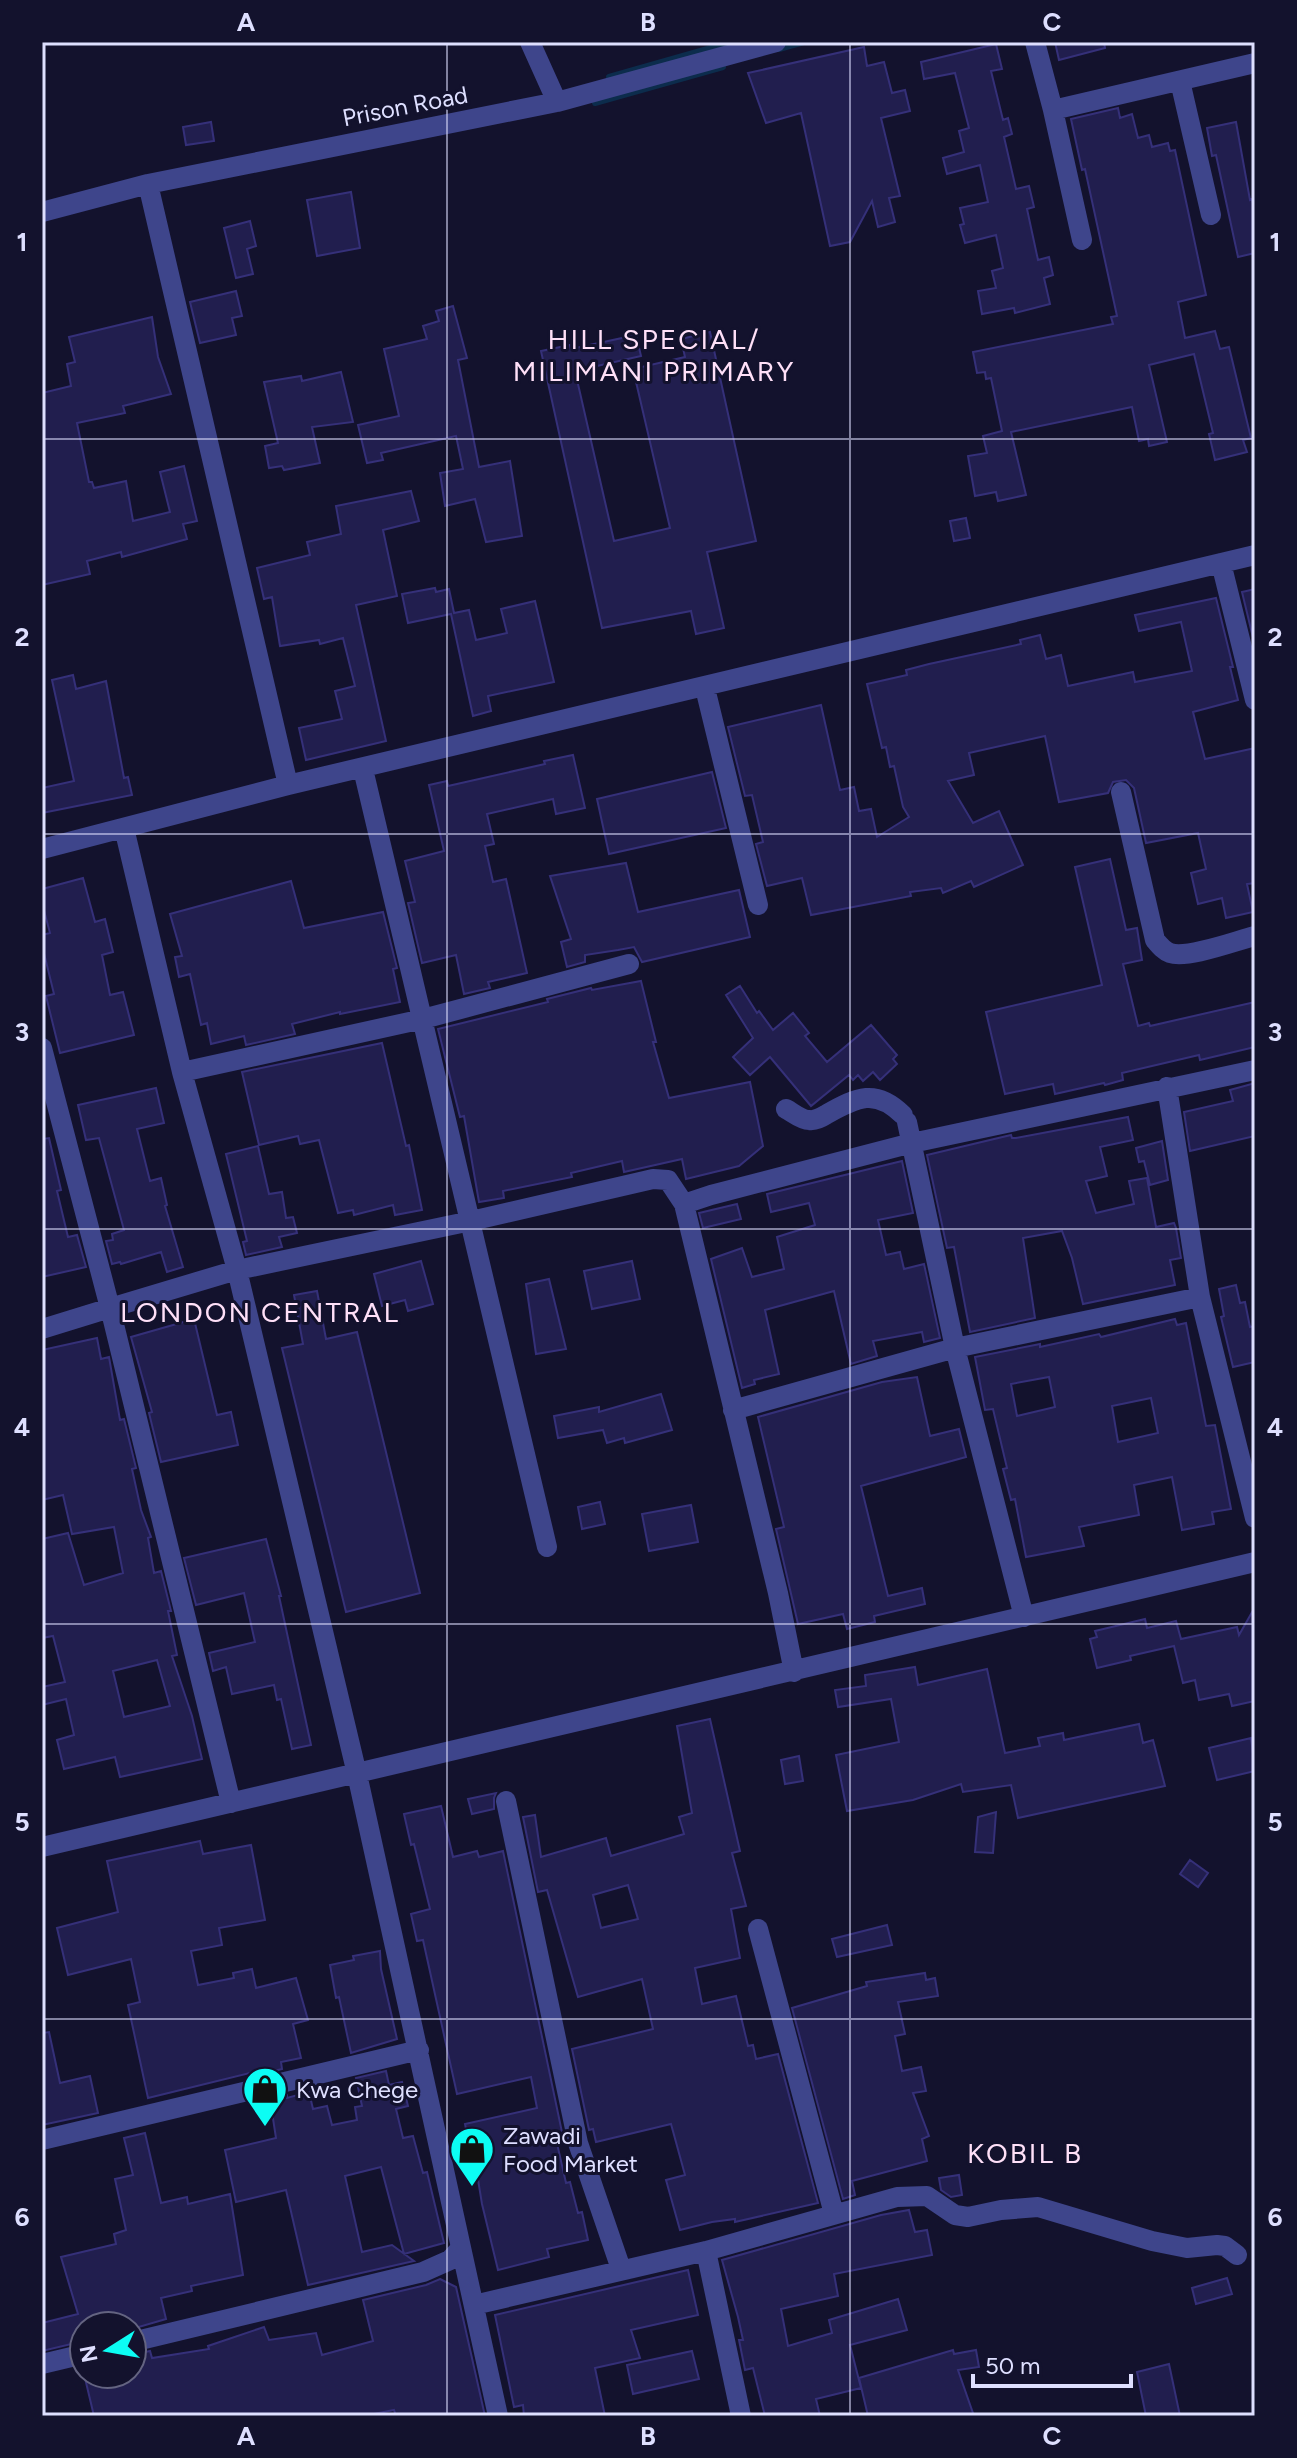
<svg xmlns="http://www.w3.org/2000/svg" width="1297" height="2458" viewBox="0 0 1297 2458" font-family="Figtree,sans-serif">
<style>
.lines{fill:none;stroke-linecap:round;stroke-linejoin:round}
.stream{stroke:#0c2c4c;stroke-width:6}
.building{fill:#211e4e;stroke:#353079;stroke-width:2;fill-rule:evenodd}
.minor{stroke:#3e458b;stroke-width:20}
.grid{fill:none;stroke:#dedfff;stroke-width:2;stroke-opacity:0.55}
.labels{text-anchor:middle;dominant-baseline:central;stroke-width:6;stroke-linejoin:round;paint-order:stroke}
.street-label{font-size:24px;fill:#dedfff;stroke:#13122d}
.poi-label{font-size:24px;fill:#dedfff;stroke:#13122d;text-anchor:start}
.quarter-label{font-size:28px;letter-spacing:2px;fill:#ffe0f8;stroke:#13122d}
.neatline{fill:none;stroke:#dedfff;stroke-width:3}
.grid-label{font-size:26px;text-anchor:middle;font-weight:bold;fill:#dedfff}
</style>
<rect width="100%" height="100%" fill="#13122d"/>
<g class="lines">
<path class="stream" d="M779,49L804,42
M609,77L732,42
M595,103L723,67"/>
</g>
<path class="building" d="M1055,42H1104L1105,48L1059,60Z
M996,44L1002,69L991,71L1003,120L1008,118L1012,134L1004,137L1016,189L1029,186L1034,207L1027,209L1038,260L1049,257L1053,275L1044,278L1050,304L1015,313L1014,308L982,314L978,291L996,288L992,271L1003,268L996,235L965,243L960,225L964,224L960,208L988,202L980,165L947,174L943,158L964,152L959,131L969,128L955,73L924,79L921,62Z
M864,47L867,66L884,62L892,93L905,90L910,111L881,118L900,196L889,198L895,222L878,227L872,201L850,242L830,246L801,113L766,123L748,73Z
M1118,108L1120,118L1132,114L1138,138L1149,135L1152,147L1168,143L1170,151L1175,150L1206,295L1178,302L1185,338L1215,331L1220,349L1229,347L1251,438L1243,440L1247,452L1215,460L1209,434L1213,433L1194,354L1149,365L1167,442L1149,446L1148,439L1139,441L1132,407L1011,432L1026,495L998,501L996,492L975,496L968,456L987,453L983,436L1002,431L991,378L986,379L985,372L977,373L973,352L1113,324L1111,317L1117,316L1085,169L1082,170L1071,119Z
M211,122L214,141L186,145L183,127Z
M1236,122L1250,200L1252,199L1255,213V253L1238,257L1216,155L1212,156L1207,128Z
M351,192L360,248L317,256L307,200Z
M250,221L256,246L247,249L253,274L236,278L224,228Z
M236,291L242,316L232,318L236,335L200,343L190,302Z
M453,306L467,358L458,360L479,467L510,461L522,536L486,542L475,499L445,506L440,473L463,469L456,436L381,453L383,460L367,463L358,425L399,416L384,349L427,339L423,326L439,321L436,311Z
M152,317L158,357L171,394L123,406L125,413L77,423L89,482H92L94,488L126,481L133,521L170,512L160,472L184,466L197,521L183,524L187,539L122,557L121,552L87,561L90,574L42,585V393L71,386L67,364L75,362L69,337Z
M710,332L756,541L707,552L724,628L696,634L691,611L602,628L541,351L570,345L571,349L636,335L641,356L575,371L614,541L670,528L633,369L685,357L681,339Z
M341,372L353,422L312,427L320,463L284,470L282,466L269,468L265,446L278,443L264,382L301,376L302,381Z
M411,491L419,521L383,530L397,596L356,605L386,741L306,760L299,728L342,719L335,691L355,686L343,638L320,644L319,640L280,646L272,597L264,599L257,568L310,555L307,542L341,534L336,506Z
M966,518L970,538L954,541L950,521Z
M435,588L436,592L449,589L454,613L469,610L476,640L507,633L501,609L535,601L554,682L488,696L491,711L473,716L451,614L408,623L402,594Z
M1255,589V646L1242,592Z
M1216,598L1233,667H1230L1238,700L1193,712L1205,759L1255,748V883L1247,884L1253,912L1226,918L1222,898L1198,904L1191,873L1206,869L1198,833L1146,843L1134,788L1126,780L1113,782L1108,793L1059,802L1045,736L969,753L974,775L948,781L973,823L999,811L1023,865L974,887L971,881L943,893L941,888L910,892L911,896L811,915L802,878L767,886L756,844L763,842L752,795L745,796L728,727L821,705L840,790L854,787L859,811L871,809L877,837L909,817L903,807L894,766L890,767L886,747L882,748L867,684L907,675L906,670L929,664L1021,644L1020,640L1040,635L1046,659L1061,655L1068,686L1133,672L1135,682L1192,671L1181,622L1139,631L1135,615Z
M73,675L76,689L106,681L124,778L128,777L132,795L42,813V788L74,781L52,680Z
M573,755L585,808L556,814L553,799L487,814L494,844L485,846L493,882L506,879L527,973L488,982L490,988L464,994L456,955L422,963L409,907L408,903L415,902L405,861L444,851L429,785L447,781L448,786L545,764L544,761Z
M712,772L726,828L609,854L597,799Z
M1110,859L1126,930L1137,928L1142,960L1123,964L1138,1026L1149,1023L1150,1026L1255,1002V1047L1200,1060L1199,1055L1122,1073L1123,1080L1105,1085L1104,1083L1055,1094L1053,1084L1005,1094L986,1012L1102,985L1075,867Z
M626,863L638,912L739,890L750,937L642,962L634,947L618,950L585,955V962L567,967L561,942L571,939L550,876Z
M83,878L95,922L105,919L113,952L102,955L110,995L123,992L134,1035L60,1053L46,996L54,994L42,945V935L50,933L42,903V889Z
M291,881L304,928L383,912L397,968L393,969L400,1002L340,1014V1012L292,1024L295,1034L246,1045L244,1036L211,1044L207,1023L201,1025L190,974L179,977L175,957L182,956L170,914Z
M641,981L656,1042H653L669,1098L750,1082L763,1146L739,1166L686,1179L682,1159L624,1172L622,1161L571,1173L572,1177L503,1191L504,1198L479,1202L464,1116L460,1117L438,1029L548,1002L547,999L591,988L592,990Z
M740,986L757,1013L759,1011L773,1030L793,1013L809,1033L805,1036L827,1062L871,1025L897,1055L893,1059L897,1064L880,1080L873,1072L863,1081L858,1075L853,1080L849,1075L811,1106L770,1057L750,1075L733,1057L753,1038L726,995Z
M382,1043L406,1146L409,1145L422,1210L395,1215L393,1205L354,1215L353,1210L338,1213L319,1140L300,1144L298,1136L259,1145L242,1072Z
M1255,1083V1136L1190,1151L1184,1112L1233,1101L1230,1090Z
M156,1088L164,1123L137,1129L150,1181L161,1178L167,1205L165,1206L183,1267L167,1272L161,1252L121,1264L120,1262L112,1264L106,1241L113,1240L112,1234L124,1230L99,1138L86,1140L78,1105Z
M1128,1117L1133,1140L1100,1147L1107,1176L1086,1181L1096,1213L1134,1204L1129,1181L1147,1178L1156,1227L1174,1223L1176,1228L1181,1258L1170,1260L1175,1285L1083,1304L1072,1258L1062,1231L1023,1238L1035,1318L970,1332L954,1247L947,1248L927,1155L1011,1135L1012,1138H1016Z
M49,1138L61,1190L57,1191L68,1237L77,1235L86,1267L42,1277V1139Z
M1162,1141L1168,1180L1150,1185L1144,1161L1139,1162L1136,1148Z
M258,1146L269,1194L282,1192L286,1218L293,1217L297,1233L279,1237L282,1247L246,1255L243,1242L247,1241L226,1154Z
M902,1161L913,1213L878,1220L886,1255L900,1252L904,1269L924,1264L940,1338L924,1342L922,1332L873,1341L877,1356L851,1364L834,1291L765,1310L779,1374L754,1380L755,1384L742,1388L711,1259L742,1248L752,1277L784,1269L777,1237L815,1225L809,1203L771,1212L767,1194Z
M737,1204L741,1219L703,1228L699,1213Z
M421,1261L433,1304L408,1311L405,1300L382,1306L374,1274Z
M632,1261L640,1299L592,1309L584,1271Z
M549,1279L566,1349L536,1354L526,1284Z
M1236,1285L1240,1303L1245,1302L1250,1327L1255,1326V1362L1233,1367L1221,1317L1224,1316L1219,1289Z
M317,1291L326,1339L357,1332L420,1593L346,1612L282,1348L303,1344L294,1295Z
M194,1319L217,1415L231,1412L238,1445L161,1462L149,1413L152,1412L131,1337Z
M1175,1319L1177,1325L1186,1323L1206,1426L1215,1425L1231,1509L1212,1512L1214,1524L1182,1530L1172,1477L1134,1485L1139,1515L1079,1527L1084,1546L1026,1557L1015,1499L1011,1500L1003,1469L1007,1468L993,1409L985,1410L975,1357L1040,1344V1347L1099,1334L1101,1337ZM1049,1377L1055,1407L1017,1416L1011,1384ZM1151,1398L1158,1433L1118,1442L1112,1406Z
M97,1338L101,1359L109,1357L120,1420L124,1419L136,1468L132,1469L141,1510L151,1537L148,1538L154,1573L161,1571L171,1611H168L177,1655L172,1656L192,1716L202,1759L120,1777L115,1757L64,1769L57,1740L74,1735L66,1699L42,1705V1687L65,1682L53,1636L42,1638V1539L68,1533L84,1585L123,1573L114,1527L72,1534L63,1495L42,1500V1350ZM157,1660L170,1706L124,1717L113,1671Z
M917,1377L930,1436L959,1429L966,1457L861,1486L888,1596L922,1588L925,1604L874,1616L875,1622L847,1629L843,1614L798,1624L776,1529L784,1527L758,1417L882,1382Z
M661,1394L672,1430L625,1443L624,1438L607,1443L603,1430L558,1438L554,1416L599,1407V1412Z
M600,1502L605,1524L582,1529L578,1507Z
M691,1505L698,1542L649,1551L642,1514Z
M266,1539L281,1596H279L311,1745L292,1749L281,1699L277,1700L274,1685L232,1694L226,1667L213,1671L209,1653L255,1642L244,1593L196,1605L184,1558Z
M1255,1607V1701L1232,1706L1229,1694L1199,1700L1195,1680L1183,1683L1174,1646L1130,1656L1131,1660L1097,1668L1090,1639L1097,1637L1095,1631L1145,1619L1147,1628L1176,1621L1181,1639L1237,1627L1239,1635Z
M915,1667L918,1685L987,1669L1005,1753L1040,1746L1038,1738L1063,1733L1064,1740L1139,1724L1143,1743L1153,1740L1165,1786L1018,1818L1011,1785L963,1792L961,1784L913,1800L847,1811L836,1755L899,1742L891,1699L838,1707L835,1690L866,1686L865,1675Z
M710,1719L740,1851L732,1853L746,1906L731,1909L740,1958L695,1968L702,2004L736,1996L748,2046L753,2045L756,2059L778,2054L818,2203L735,2222V2219L712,2222L680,2230L666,2180L685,2175L671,2124L596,2142L593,2129L589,2130L572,2049L653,2029L642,1979L578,1997L547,1890L538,1892L523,1817L535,1815L541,1857L606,1838L611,1856L684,1834L679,1817L692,1813L677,1726ZM628,1885L638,1919L601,1928L593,1895Z
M1251,1738L1255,1771L1217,1780L1209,1748Z
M799,1756L803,1781L785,1784L781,1760Z
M496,1793L494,1798V1809L472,1814L468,1799Z
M441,1806L453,1857L477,1851L479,1857L503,1851L563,2137L556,2139L566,2183L570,2182L578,2213L582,2212L588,2240L547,2249L549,2257L498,2270L482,2204L473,2149H470L465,2124L537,2108L531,2077L457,2094L423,1940L417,1941L411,1914L430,1909L414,1844L411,1845L404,1814Z
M996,1812L993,1853L975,1852L978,1817Z
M200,1841L203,1854L251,1845L265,1920L219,1928L222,1945L191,1951L198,1985L234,1978L233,1973L252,1969L256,1988L296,1978L308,2020L293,2024L301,2058L281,2062L282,2069L266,2073V2069L148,2098L128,2005L140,2002L131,1959L68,1975L57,1928L118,1912L107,1861Z
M1190,1860L1208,1873L1198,1887L1180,1874Z
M887,1925L892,1945L837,1957L832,1939Z
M380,1951L381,1969L397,2039L351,2053L339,1997L336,1998L330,1965L354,1960L353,1956Z
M925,1973L926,1980L935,1978L938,1996L898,2002L905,2034L895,2036L902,2071L921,2067L926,2091L913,2093L929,2136L922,2139L927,2161L852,2181L855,2195L843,2199L792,2008L867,1986L866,1982Z
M49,2032L60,2083L90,2076L98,2113L42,2125V2033Z
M386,2071L389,2085L402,2082L408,2106L396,2109L403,2138L413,2136L423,2173L427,2172L444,2243L404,2254L381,2167L345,2176L362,2252L392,2245L414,2261L308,2285L286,2190L236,2202L225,2150L276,2138L270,2099L287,2095V2098L309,2092L313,2109L327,2106L332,2125L357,2120L355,2107L362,2106L356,2078Z
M145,2133L161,2203L187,2197L188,2204L230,2194L243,2275L191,2286L192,2291L161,2298L166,2319L132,2329V2326H84V2341L42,2351V2323L78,2314L61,2257L116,2244L114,2234L126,2230L115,2179L133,2175L124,2138Z
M959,2175L962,2195L951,2197L941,2190L939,2178Z
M909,2210L915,2232L927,2230L932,2255L834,2274L838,2296L781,2309L788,2346L832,2333L829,2320L898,2299L907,2330L850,2345L861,2388L816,2399L820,2416H765L753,2368L745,2370L739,2340H743L738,2317L722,2260L881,2215Z
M688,2270L698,2315L631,2330L640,2358L595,2368L605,2416H524L523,2405L514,2407L495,2315Z
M1227,2278L1232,2294L1196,2304L1192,2288Z
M440,2279L456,2287L485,2416H396L394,2410L364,2416H94L84,2374H132V2355L150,2351L152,2358L209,2349L208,2346L264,2327L269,2340L316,2333L322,2355L373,2341L363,2300L426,2285Z
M953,2350L954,2354L976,2350L979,2367L958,2370L974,2416H868L859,2378Z
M692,2351L699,2379L633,2394L627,2365Z
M1169,2364L1180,2416H1146L1137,2372Z"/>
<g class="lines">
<path class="minor" d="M530,42L557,102
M1035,42L1053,110L1255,63
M1180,81L1211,215
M1053,110L1082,240
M148,184L288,785
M42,212L148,184L557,102L776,42
M1221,563L1255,700
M705,688L758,905
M363,769L547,1547
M1121,792L1155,940C1160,946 1164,951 1170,953C1188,959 1235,941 1255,936
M124,828L182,1072L237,1270L357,1774L498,2416
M42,849L288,785L1255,555
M42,1048L110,1308L42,1329
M182,1072L423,1019L629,964
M1167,1087L1200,1297L1255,1518
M786,1109C792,1112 801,1120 809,1120C816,1121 822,1117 827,1114C857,1097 876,1088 903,1115
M907,1122L955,1348L1024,1617
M684,1204L778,1593L794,1672
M733,1410L955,1348L1200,1297
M506,1801L578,2143L621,2269
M231,1803L110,1308L237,1270L471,1221L653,1179L668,1180L684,1204L711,1195L912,1143L1255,1070
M42,1847L1255,1562
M758,1929L834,2214
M42,2140L419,2050
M706,2251L741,2416
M474,2305L706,2251L897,2197L927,2196L955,2215L968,2217L1001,2210L1038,2207L1152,2241L1187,2248L1217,2245L1225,2246L1237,2255
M132,2342L423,2272L450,2260L460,2249
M42,2364L84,2354"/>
</g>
<path class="grid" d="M447,42V2416M850,42V2416M42,439H1255M42,834H1255M42,1229H1255M42,1624H1255M42,2019H1255"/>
<defs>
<g id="shop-pin" transform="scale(2.3)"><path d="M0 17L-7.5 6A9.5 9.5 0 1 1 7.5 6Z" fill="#0cfdf4" stroke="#13122d"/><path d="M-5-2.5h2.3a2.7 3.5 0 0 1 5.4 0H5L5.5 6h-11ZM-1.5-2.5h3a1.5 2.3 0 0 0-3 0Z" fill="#111"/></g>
</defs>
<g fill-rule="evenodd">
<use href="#shop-pin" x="265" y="2089"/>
<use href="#shop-pin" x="472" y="2149"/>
</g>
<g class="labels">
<g class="street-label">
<text transform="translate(405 106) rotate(-11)">Prison Road</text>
</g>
<g class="poi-label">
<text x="296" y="2089">Kwa Chege</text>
<text x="503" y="2135">Zawadi<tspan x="503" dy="28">Food Market</tspan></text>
</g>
<g class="quarter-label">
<text x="654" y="339">HILL SPECIAL/<tspan x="654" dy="32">MILIMANI PRIMARY</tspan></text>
<text x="260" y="1312">LONDON CENTRAL</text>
<text x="1025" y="2153">KOBIL B</text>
</g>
</g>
<rect width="1297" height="2458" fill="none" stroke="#13122d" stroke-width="88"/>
<g transform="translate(108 2350) rotate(259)"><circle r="38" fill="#13122d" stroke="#646481" stroke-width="2"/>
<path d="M0-6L14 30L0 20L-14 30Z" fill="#0cfdf4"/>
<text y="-12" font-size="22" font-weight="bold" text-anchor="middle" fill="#dedfff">N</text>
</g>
<path d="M973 2374v12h158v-12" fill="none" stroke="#dedfff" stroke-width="4"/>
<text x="985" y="2374" font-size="24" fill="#dedfff" stroke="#13122d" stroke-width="6" paint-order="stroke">50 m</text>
<rect x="44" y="44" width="1209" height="2370" class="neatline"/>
<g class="grid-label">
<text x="246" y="31">A</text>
<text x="648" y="31">B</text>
<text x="1052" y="31">C</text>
<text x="22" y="251">1</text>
<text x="1275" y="251">1</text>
<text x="22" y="646">2</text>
<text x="1275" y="646">2</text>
<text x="22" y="1041">3</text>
<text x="1275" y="1041">3</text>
<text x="22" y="1436">4</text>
<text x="1275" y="1436">4</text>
<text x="22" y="1831">5</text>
<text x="1275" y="1831">5</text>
<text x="22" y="2226">6</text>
<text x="1275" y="2226">6</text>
<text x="246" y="2445">A</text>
<text x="648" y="2445">B</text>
<text x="1052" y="2445">C</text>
</g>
</svg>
